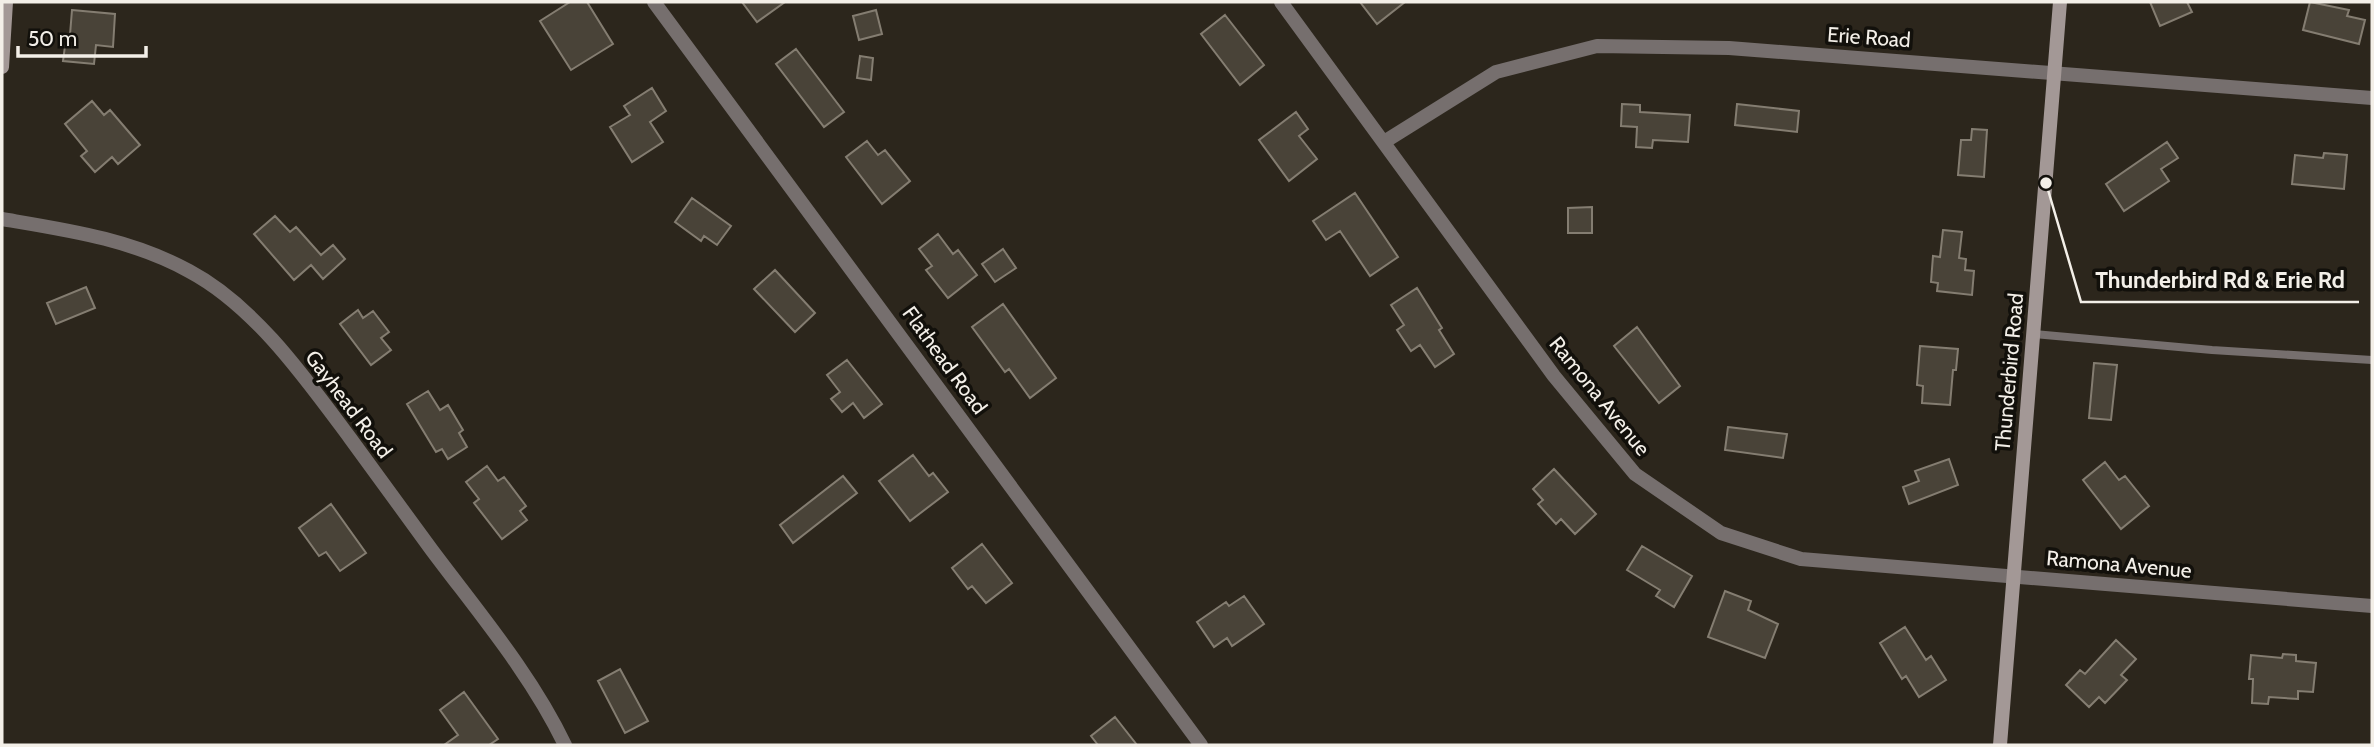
<svg xmlns="http://www.w3.org/2000/svg" width="2374" height="747" viewBox="0 0 2374 747" font-family="Cabin,sans-serif">
<style>
.building{fill:#494338;stroke:#847d71;stroke-width:2}
.lines{fill:none;stroke-linecap:round;stroke-linejoin:round}
.lane{stroke:#766f6e;stroke-width:8}
.street{stroke:#766f6e;stroke-width:14}
.secondary{stroke:#a39896;stroke-width:14}
.labels{text-anchor:middle;dominant-baseline:central;stroke-width:7;stroke-linejoin:round;paint-order:stroke}
.street-label{font-size:21px;fill:#f3efe8;stroke:#12100b}
.leader{fill:none;stroke:#f3efe8;stroke-width:2.5}
.callout-dot{fill:#f3efe8;stroke:#12100b;stroke-width:2.5}
.callout-label{font-size:23px;text-anchor:middle;font-weight:bold;fill:#f3efe8;stroke:#12100b;stroke-width:7;stroke-linejoin:round;paint-order:stroke}
</style>
<rect width="100%" height="100%" fill="#2c261c"/>
<path class="building" d="M570,2H587L613,44L571,70L540,21Z
M742,2H785L757,22Z
M1360,2H1405L1377,24Z
M2150,2H2187L2192,12L2160,26Z
M2310,2L2349,10L2347,16L2365,20L2359,44L2303,30Z
M72,10L115,14L113,47L96,45L94,64L63,61L65,46L69,47Z
M876,10L882,34L859,40L853,16Z
M1225,15L1264,65L1240,85L1201,34Z
M796,49L844,112L824,127L776,64Z
M860,56L873,58L871,80L857,78Z
M652,88L666,111L650,122L663,142L632,162L610,127L630,115L624,106Z
M92,101L104,115L110,110L140,145L118,164L112,157L95,172L81,156L87,151L65,124Z
M1622,104L1640,105V112L1690,115L1688,142L1653,140L1652,148L1636,147L1637,127L1621,126Z
M1737,104L1799,111L1797,132L1735,125Z
M1296,112L1308,129L1299,136L1317,159L1289,181L1259,140Z
M1972,129L1987,130L1984,177L1958,175L1961,140H1971Z
M867,141L878,155L885,150L910,181L882,204L846,157Z
M2167,142L2178,158L2161,169L2169,181L2124,211L2106,184Z
M2324,153L2347,155L2344,189L2292,184L2295,155L2323,158Z
M1355,193L1398,257L1370,276L1340,231L1326,240L1313,221Z
M692,198L731,226L717,245L704,236L701,241L675,222Z
M1592,207V233H1568V208Z
M275,216L290,232L296,227L321,255L333,245L345,259L323,279L311,265L294,280L254,234Z
M1943,230L1962,232L1959,258L1966,259L1965,270L1974,271L1972,295L1937,291L1938,283L1931,282L1933,256L1940,257Z
M938,234L953,254L958,250L977,275L948,298L926,270L932,266L919,249Z
M1003,249L1016,268L995,282L982,264Z
M775,270L815,313L795,332L754,289Z
M86,287L95,308L56,324L47,303Z
M1417,288L1442,328L1439,330L1454,354L1435,367L1420,345L1411,351L1397,330L1404,325L1391,305Z
M1003,304L1056,378L1030,398L1009,369L1005,372L972,327Z
M358,310L363,318L373,311L389,332L381,338L391,350L371,365L340,324Z
M1637,327L1680,386L1659,403L1614,346Z
M1920,346L1958,349L1956,370H1953L1950,405L1922,403L1923,386L1917,385Z
M847,360L882,404L864,418L853,403L842,412L831,399L840,392L827,375Z
M2094,363L2117,365L2111,420L2089,418Z
M428,391L440,410L448,405L463,430L459,433L467,447L448,459L442,449L436,452L407,404Z
M1728,427L1787,434L1783,458L1725,450Z
M913,455L929,476L933,473L948,492L910,521L879,481Z
M1949,459L1958,485L1909,504L1903,487L1919,481L1915,471Z
M2105,462L2119,480L2125,476L2149,506L2121,529L2083,480Z
M487,466L498,481L504,477L526,506L520,511L527,520L502,539L474,503L479,499L466,482Z
M1554,469L1596,514L1575,534L1561,519L1556,524L1538,504L1543,500L1533,489Z
M843,476L857,493L793,543L780,525Z
M331,504L366,553L340,571L326,552L319,556L299,528Z
M982,544L1012,583L986,603L972,586L968,589L952,568Z
M1642,546L1692,576L1674,607L1656,596L1660,590L1627,570Z
M1725,591L1751,601L1748,610L1778,624L1765,658L1708,637Z
M1244,596L1264,624L1232,646L1227,638L1214,647L1197,622L1226,602L1229,606Z
M1905,627L1926,660L1931,656L1946,680L1919,697L1906,676L1902,679L1880,643Z
M2116,640L2136,659L2121,675L2127,680L2105,703L2099,697L2089,707L2066,685L2080,670L2085,674Z
M2283,654L2296,655V661L2316,663L2313,692L2298,691V699L2269,697L2268,704L2252,703L2253,679H2249L2251,655L2282,658Z
M620,669L648,721L625,733L598,681Z
M464,692L498,739L489,745H444L458,735L440,710Z
M1115,717L1137,745H1098L1091,736Z"/>
<g class="lines">
<path class="lane" d="M2034,334L2212,350L2372,360"/>
<path class="street" d="M654,2L1201,745
M1281,2L1554,376L1635,474L1721,533L1801,559L2372,606
M1384,142L1496,72L1597,46L1729,48L2372,98
M2,219C67,230 131,239 189,271C255,306 306,379 350,438C377,475 404,512 431,549C478,612 531,674 565,745"/>
<path class="secondary" d="M2,67L6,2
M2000,745L2060,2"/>
</g>
<g class="labels">
<g class="street-label">
<text transform="translate(1869 37) rotate(4)">Erie Road</text>
<text transform="translate(945 360) rotate(54)">Flathead Road</text>
<text transform="translate(2009 372) rotate(-85)">Thunderbird Road</text>
<text transform="translate(1600 396) rotate(51)">Ramona Avenue</text>
<text transform="translate(349 404) rotate(53)">Gayhead Road</text>
<text transform="translate(2119 564) rotate(5)">Ramona Avenue</text>
</g>
</g>
<path class="leader" d="M2046 183L2081 302H2359"/>
<circle class="callout-dot" cx="2046" cy="183" r="7"/>
<g class="callout-label">
<text x="2220" y="288">Thunderbird Rd &amp; Erie Rd</text>
</g>
<rect width="2374" height="747" fill="none" stroke="#f3efe8" stroke-width="7"/>
<path d="M18 46v10h128v-10" fill="none" stroke="#f3efe8" stroke-width="3.5"/>
<text x="28" y="46" font-size="21" fill="#f3efe8" stroke="#12100b" stroke-width="5" paint-order="stroke">50 m</text>
</svg>
